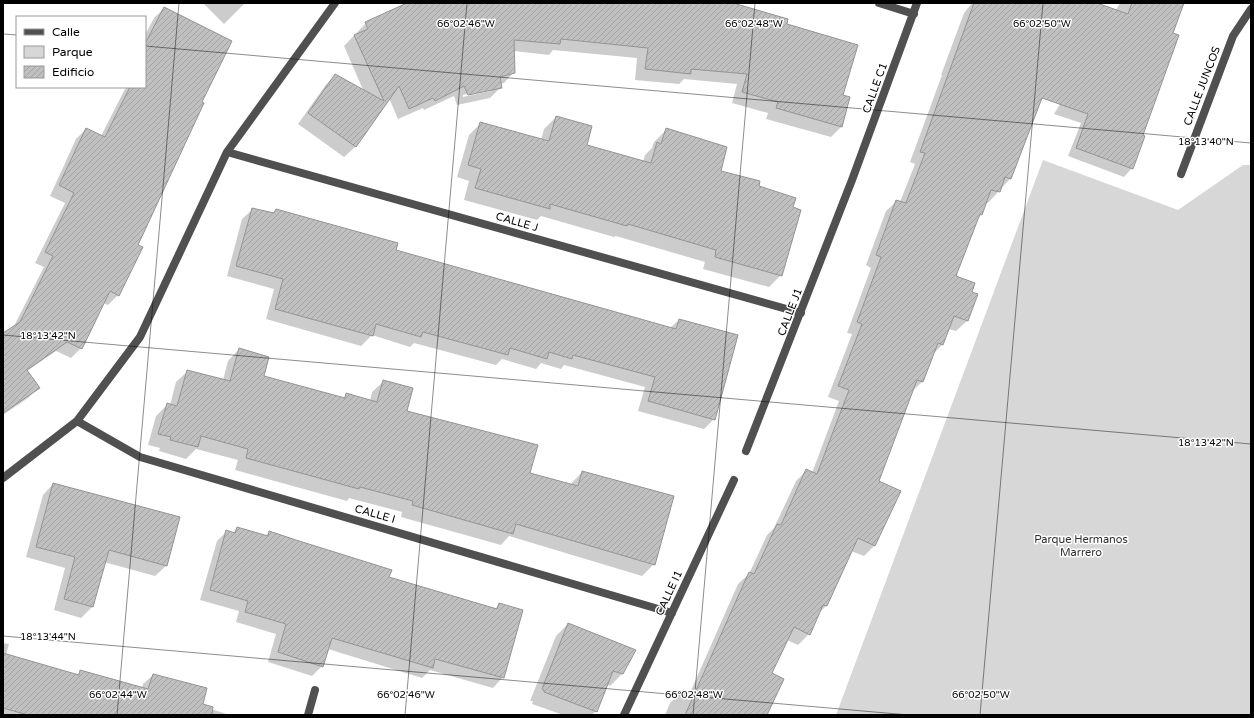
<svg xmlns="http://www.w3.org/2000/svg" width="1254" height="718" viewBox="0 0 1254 718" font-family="'Varela Round',sans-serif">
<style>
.park{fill:#d7d7d7}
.shadow{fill:#0003;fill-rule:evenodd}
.building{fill:url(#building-hatch);stroke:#949494}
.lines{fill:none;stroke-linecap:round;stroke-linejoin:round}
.street{stroke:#505050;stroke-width:8}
.ticks{fill:none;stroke:#000;stroke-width:1;stroke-opacity:0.45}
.labels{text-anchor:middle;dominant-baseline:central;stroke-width:3;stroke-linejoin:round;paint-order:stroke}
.street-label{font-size:11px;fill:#000;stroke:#fff}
.park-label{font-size:11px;fill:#2e2e2e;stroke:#fff}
.ticks-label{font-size:10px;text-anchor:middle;fill:#000;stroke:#fff;stroke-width:3;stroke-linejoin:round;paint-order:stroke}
</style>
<defs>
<pattern id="building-hatch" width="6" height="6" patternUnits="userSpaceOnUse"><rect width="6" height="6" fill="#c0c0c0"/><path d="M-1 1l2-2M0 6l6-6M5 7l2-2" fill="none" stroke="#a3a3a3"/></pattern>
</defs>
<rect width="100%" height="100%" fill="#fff"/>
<path class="park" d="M1043,160L1178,210L1243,165H1251V715H836Z"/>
<path class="shadow" d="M203,3H245L224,24Z
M410,3H713L785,25L842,96L841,127L831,137L766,119L768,113L732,103L737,84L684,79L679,84L635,80L637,58L553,50L549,55L514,51V72L504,83L500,84L501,87L490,98L457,105L454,96L424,110L423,108L398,119L389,98L355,147L344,157L298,124L325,86L335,75L364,92L344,46L366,23ZM491,89V91L463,97V95Z
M972,3H1072L1010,179L988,203L986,202L981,215L977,219L955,276L970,292L976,295L967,321L956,331L948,329L942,345L933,354L922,382L911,392L877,481L874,546L864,556L851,551L826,606L818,614L809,634L798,645L787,640L771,673L766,715H665L670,703L681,692L689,695L738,584L749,574L767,535L774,528L796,481L807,470L812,473L839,401L828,397L852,334L847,333L871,268L866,265L886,211L897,201L900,202L915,164L910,162L942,75H941L964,13Z
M1120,3H1184L1172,34L1132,168L1124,177L1068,156L1081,123L1054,114Z
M164,8L201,103L136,245L118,295L108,305L103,303L81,348L71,358L56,351L27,371L38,388L28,398L3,415V335L13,328L44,267L35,263L65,203L50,196L76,139L86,129L101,136L126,87H145V35L154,18Z
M556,117L586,146L643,162L645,155L652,148L654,142L666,130L719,171L758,187L792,208L781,275L769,287L703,269L705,262L616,236L614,237L541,216L537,220L464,200L469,181L457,177L469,135L481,123L541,140L544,129Z
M253,209L272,214L276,210L395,251L670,328L679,320L714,419L704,429L638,411L645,387L564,365L561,369L541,363L536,369L502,359L496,365L414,343L410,347L372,335L361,346L266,319L274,289L227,276L242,219Z
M239,349L263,377L342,399L347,394L370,401L372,392L384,381L406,412L529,474L570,485L582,472L654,564L642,576L509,536L501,545L401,517L402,512L349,498L347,501L235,470L238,460L196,449L186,459L159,451L160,448L148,445L156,416L168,404L170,405L176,382L188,371L223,380L228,361Z
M53,484L179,517L166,566L155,576L104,562L92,607L81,618L54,610L65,568L26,557L43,495Z
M237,528L265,537L269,532L388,578L495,609L499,604L503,677L493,688L430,670L422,678L328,649L322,666L312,676L268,662L276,634L236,622L239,611L200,600L217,541L227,531L233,533Z
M568,624L606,638L622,674L610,686L607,684L596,711L592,715H563L532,704L533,701H530L556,636Z
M3,643L9,644L6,655L77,675L81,671L142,688L143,684L153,675L201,706L230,715H3Z"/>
<path class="building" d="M407,3H733L788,19L787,24L858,45L843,95L850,97L842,127L776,108L778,102L742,92L747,74L691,69V74L645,69L648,48L561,39L560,44L514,40L515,73L500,77L502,88L468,95L464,86L435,101L433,98L409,109L399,86L356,147L308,113L335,74L384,101L354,35L368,29L365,22Z
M974,3H1097L1128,14L1132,3H1184L1173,33L1179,35L1143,135L1145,136L1133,169L1076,148L1088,114L1042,98L1011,179L1005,177L1000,192L991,190L982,215L980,214L956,276L975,283L972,292L978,294L968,321L954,316L943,345L938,343L923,382L917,380L879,481L901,491L875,546L858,538L827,606L823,605L810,635L794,627L772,673L784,679L767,715H685L749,572L754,574L777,524L781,525L806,469L817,474L849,390L838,386L862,324L857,322L881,257L876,255L896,200L906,203L925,153L920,152Z
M164,7L232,41L202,102L204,103L138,245L143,247L119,296L110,291L82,349L67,342L27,370L40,388L3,413V333L20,322L53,256L45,252L74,193L59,185L86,128L105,137L130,87H145V44Z
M556,116L592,126L587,145L651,163L657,142L661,144L666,128L727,147L721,171L760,181L759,186L796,198L793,207L801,210L782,276L715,257L716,250L628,224L627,226L550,204V209L475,188L481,169L468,165L480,122L549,141Z
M252,208L274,213L276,209L398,243L396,250L676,329L679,319L738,335L715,420L648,401L655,377L573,355L572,359L549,352L547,359L510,348L508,355L423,332L421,337L376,324L373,336L275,309L283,279L236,266Z
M239,348L269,357L264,376L345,398L346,393L377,402L383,380L413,388L407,411L538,445L530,473L578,486L582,471L674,496L655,565L516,524L513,534L412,505L413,501L360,487L359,489L246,458L248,449L201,436L198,447L170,440L171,437L158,434L167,403L177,406L187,370L230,381Z
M53,483L180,517L167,566L109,550L93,607L64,599L75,557L36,547Z
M237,527L268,536L269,531L296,540L392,570L389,577L497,609L499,603L523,610L504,678L435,659L433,668L332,638L323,667L278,652L286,624L245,612L248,601L210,590L226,530L235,533Z
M568,623L636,650L623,674L613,671L597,712L544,692V690L542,689Z
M3,653L79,675L80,670L148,689L153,674L207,688L203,704L213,707L212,715H28L3,708Z"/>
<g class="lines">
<path class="street" d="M879,3L914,14
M227,152L801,313
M1181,174L1233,36L1251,9
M77,421L140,457L672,613
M746,451L852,180L917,3
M3,478L77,421L140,337L227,152L335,3
M308,715L315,690
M624,715L734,480"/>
</g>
<path class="ticks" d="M3,34L17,35M145,46L1251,143M3,335L1251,444M3,636L909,715M117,715L179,3M405,715L467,3M693,715L755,3M980,715L1043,3"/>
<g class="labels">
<g class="street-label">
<text transform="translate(1202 86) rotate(-69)">CALLE JUNCOS</text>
<text transform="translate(875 88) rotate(-70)">CALLE C1</text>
<text transform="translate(517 222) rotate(16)">CALLE J</text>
<text transform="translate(790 312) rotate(-69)">CALLE J1</text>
<text transform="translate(375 514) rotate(16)">CALLE I</text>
<text transform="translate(669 593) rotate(-65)">CALLE I1</text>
</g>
<g class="park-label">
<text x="1081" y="539">Parque Hermanos<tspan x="1081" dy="13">Marrero</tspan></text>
</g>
</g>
<g class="ticks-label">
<text x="466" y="27">66°02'46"W</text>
<text x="754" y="27">66°02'48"W</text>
<text x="1042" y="27">66°02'50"W</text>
<text x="1206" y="145">18°13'40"N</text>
<text x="48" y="339">18°13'42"N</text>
<text x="1206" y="446">18°13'42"N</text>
<text x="48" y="640">18°13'44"N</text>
<text x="118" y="698">66°02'44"W</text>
<text x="406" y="698">66°02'46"W</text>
<text x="694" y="698">66°02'48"W</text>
<text x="981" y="698">66°02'50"W</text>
</g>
<rect width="1254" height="718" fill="none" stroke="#000000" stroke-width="8"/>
<rect x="16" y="16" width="130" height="72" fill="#ffffff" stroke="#999999"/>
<rect x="24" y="29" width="20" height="6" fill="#505050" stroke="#999999"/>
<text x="52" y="36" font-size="12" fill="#000000">Calle</text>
<rect x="24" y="46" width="20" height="12" fill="#d7d7d7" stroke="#999999"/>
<text x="52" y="56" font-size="12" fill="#000000">Parque</text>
<rect x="24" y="66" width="20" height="12" fill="url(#building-hatch)" stroke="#999999"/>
<text x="52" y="76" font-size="12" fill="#000000">Edificio</text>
</svg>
